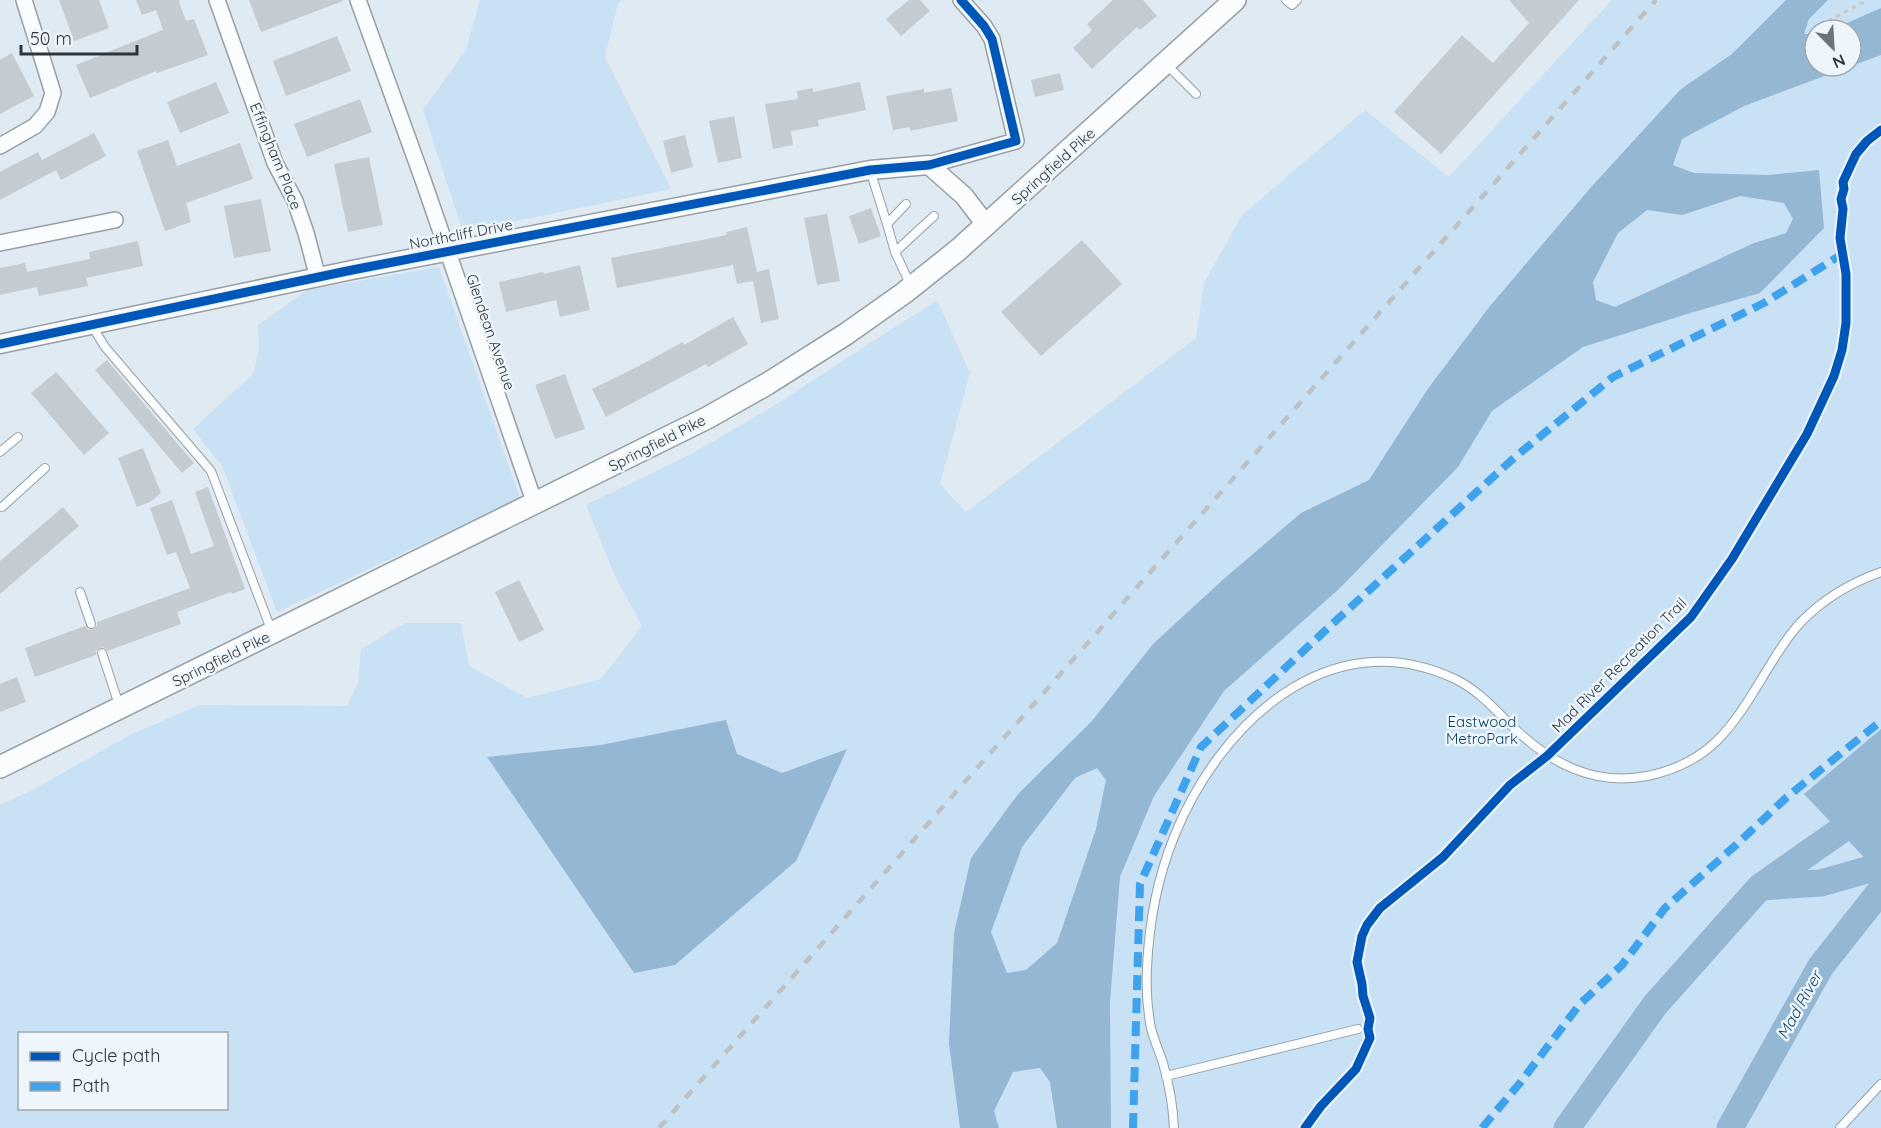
<svg xmlns="http://www.w3.org/2000/svg" width="1881" height="1128" viewBox="0 0 1881 1128" font-family="Quicksand,sans-serif">
<style>
.green{fill:#c9e1f5;fill-rule:evenodd}
.water{fill:#94b7d3;fill-rule:evenodd}
.lines{fill:none;stroke-linecap:round;stroke-linejoin:round}
.river{stroke:#94b7d3;stroke-width:27}
.building{fill:#c4ccd2}
.service-casing{stroke:#979fa4;stroke-width:10}
.minor-casing{stroke:#979fa4;stroke-width:18}
.tertiary-casing{stroke:#979fa4;stroke-width:21}
.secondary-casing{stroke:#979fa4;stroke-width:24}
.path{stroke:#c5c9cc;stroke-width:3;stroke-dasharray:4.5 4.5;stroke-linecap:butt}
.service{stroke:#fafcfd;stroke-width:8}
.minor{stroke:#fafcfd;stroke-width:15}
.tertiary{stroke:#fafcfd;stroke-width:18}
.secondary{stroke:#fafcfd;stroke-width:21}
.rail{stroke:#bec1c3;stroke-width:4.5;stroke-dasharray:10 10;stroke-linecap:butt}
.quiet{stroke:#3ea3ec;stroke-width:8;stroke-dasharray:15 8;stroke-linecap:butt}
.cycleway-casing{stroke:#eef6fc;stroke-width:13}
.cycleway{stroke:#0057b8;stroke-width:9}
.labels{text-anchor:middle;dominant-baseline:central;stroke-width:5;stroke-linejoin:round;paint-order:stroke}
.street-label{font-size:15px;fill:#2d343a;stroke:#eef6fc}
.park-label{font-size:15px;fill:#0a4266;stroke:#eef6fc}
.water-label{font-size:16px;font-style:italic;fill:#0f466a;stroke:#eef6fc}
</style>
<rect width="100%" height="100%" fill="#e0eaf2"/>
<path class="green" d="M480,0H623L618,3L605,57L671,189L463,232L423,110L466,50Z
M1612,0H1881V1128H0V805L34,789L132,734L200,705L347,706L358,683L361,649L405,623H461L469,666L527,698L601,679L642,626L615,576L586,505L693,453L767,410L937,300L970,373L940,484L966,512L1196,338L1204,283L1242,215L1365,110L1449,177ZM1815,30H1851V66H1815ZM20,1034H226V1108H20Z
M439,267L520,498L277,612L222,466L193,429L253,374L259,349L258,325L307,290Z"/>
<path class="water" d="M1786,0H1828L1809,19L1804,34H1815V66H1851V30H1831L1881,8V55L1744,106L1682,139L1673,165L1694,173L1768,175L1819,170L1824,228L1760,293L1690,313L1583,347L1492,411L1458,467L1339,589L1224,691L1154,796L1120,877L1110,1002L1111,1128H1057L1050,1082L1040,1068L1013,1072L994,1111L999,1128H960L949,1044L954,933L971,858L1019,793L1092,721L1153,644L1227,576L1301,513L1369,480L1427,390L1490,306L1592,186L1681,89L1732,54ZM1740,196L1784,203L1793,219L1786,233L1754,243L1615,307L1596,300L1593,282L1618,233L1647,210L1682,215ZM1097,768L1106,780L1096,829L1057,943L1026,970L1007,973L991,932L1022,847L1075,778Z
M726,720L737,754L782,773L847,749L796,861L675,965L634,973L487,757L601,745Z
M1881,729V875L1804,794Z"/>
<g class="lines">
<path class="river" d="M1760,887L1864,814L1881,806
M1567,1128L1655,1005L1760,887L1821,883L1881,866
M1730,1128L1821,966L1881,890"/>
</g>
<path class="building" d="M59,0H99L109,28L74,41Z
M136,0H180L179,2L186,21L194,19L208,55L157,73L156,71L90,98L76,65L163,30L156,10L142,15Z
M249,0H343V1L261,32Z
M909,0H920L930,11L901,36L886,19Z
M1113,0H1143L1157,16L1140,30L1137,27L1092,69L1073,48L1092,30L1087,24Z
M1509,0H1579L1441,154L1394,112L1462,35L1493,63L1529,23Z
M337,36L351,71L286,96L273,61Z
M12,53L34,96L0,114V60Z
M1060,73L1064,90L1035,97L1031,80Z
M216,82L229,113L180,133L167,102Z
M860,82L866,110L818,120L819,126L791,131L793,145L773,149L765,104L798,99L797,91L813,88V92Z
M951,88L958,121L910,131V127L893,130L886,96L924,89V93Z
M360,99L372,132L307,157L294,124Z
M734,116L742,158L718,163L709,121Z
M94,133L106,156L61,180L56,170L0,200V172L38,152L42,160Z
M685,135L693,167L671,173L663,141Z
M168,140L177,166L240,143L253,179L186,203L191,222L165,231L137,151Z
M369,157L383,225L348,232L334,164Z
M261,199L271,251L234,258L224,206Z
M871,208L881,236L859,244L849,216Z
M827,214L840,281L817,285L804,218Z
M747,227L757,272L769,269L779,319L761,323L753,281L737,284L733,265L617,288L611,258L727,235L726,232Z
M1082,240L1122,284L1041,356L1001,312Z
M138,241L143,266L86,278L88,286L39,296L37,287L0,295V268L25,263L27,272L90,259L89,252Z
M580,265L590,310L560,317L556,300L506,312L499,282L543,272L544,274Z
M733,317L748,344L708,367L706,364L606,417L592,389L633,369L683,342L684,345Z
M107,360L194,463L182,473L95,370Z
M56,372L109,433L84,455L31,393Z
M565,374L585,429L555,439L535,385Z
M143,448L161,493L150,502L137,507L118,458Z
M208,487L245,589L232,594L231,592L177,612L181,624L107,651L104,647L100,648L96,651V655L35,677L25,648L85,626L89,630L93,629L97,626V622L190,588L176,552L167,555L150,508L172,500L191,554L214,546L195,492Z
M63,507L79,526L0,594V561Z
M519,580L544,630L519,642L495,592Z
M17,677L26,702L0,712V684Z"/>
<g class="lines">
<g class="service-casing">
<path id="service" d="M1286,0L1292,5L1297,0
M1166,64L1196,94
M870,170L887,224L906,204
M887,224L895,252
M910,284L895,252L934,216
M92,326L105,347L211,471L272,632
M0,452L18,437
M2,507L45,468
M80,592L91,624
M102,653L119,705
M1166,1076L1358,1029
M1174,1128C1173,1105 1169,1084 1163,1063C1159,1051 1154,1040 1151,1028C1147,1008 1146,988 1147,968C1149,923 1157,879 1174,837C1218,726 1328,619 1455,679C1481,692 1495,710 1515,729C1552,764 1594,786 1647,776C1717,762 1737,718 1772,662C1780,649 1789,635 1800,623C1823,599 1850,583 1881,572
M1840,1128L1881,1084"/>
</g>
<g class="minor-casing">
<path id="minor" d="M217,0L275,163L295,201L306,233L318,278
M358,0L423,180L535,504
M0,146L35,126L47,112L53,93L24,0
M929,165L1016,141L992,39L984,26L961,0
M0,243L115,220"/>
</g>
<g class="tertiary-casing">
<path id="tertiary" d="M0,344L352,270L870,170L929,165L964,196L987,226"/>
</g>
<g class="secondary-casing">
<path id="secondary" d="M0,767L707,418L767,384L846,334L904,293L958,250L1235,0"/>
</g>
<path class="path" d="M1828,21L1868,0"/>
<use href="#service" class="service"/>
<use href="#minor" class="minor"/>
<use href="#tertiary" class="tertiary"/>
<use href="#secondary" class="secondary"/>
<path class="rail" d="M659,1128L1656,0"/>
<path class="quiet" d="M1133,1128L1140,884L1201,747L1329,627L1515,457L1613,377L1764,303L1844,253
M1482,1128L1520,1083L1580,1004L1622,965L1665,908L1736,845L1787,797L1881,721"/>
<g class="cycleway-casing">
<path id="cycleway" d="M0,344L352,270L870,170L929,165L1016,141L992,39L984,26L961,0
M1305,1128L1321,1106L1356,1069L1370,1038L1368,1029L1370,1018L1363,996L1362,984L1357,962L1362,936L1367,925L1380,908L1443,857L1510,785L1547,756L1691,617L1732,559L1807,434L1834,376L1842,350L1846,323V274L1840,238L1843,209L1841,199L1844,189L1843,182L1856,154L1867,141L1881,130"/>
</g>
<use href="#cycleway" class="cycleway"/>
</g>
<g class="labels">
<g class="street-label">
<text transform="translate(276 156) rotate(68)">Effingham Place</text>
<text transform="translate(1053 166) rotate(-42)">Springfield Pike</text>
<text transform="translate(461 234) rotate(-11)">Northcliff Drive</text>
<text transform="translate(491 332) rotate(71)">Glendean Avenue</text>
<text transform="translate(657 443) rotate(-27)">Springfield Pike</text>
<text transform="translate(221 659) rotate(-26)">Springfield Pike</text>
<text transform="translate(1619 665) rotate(-45)">Mad River Recreation Trail</text>
</g>
<g class="park-label">
<text x="1482" y="721">Eastwood<tspan x="1482" dy="17">MetroPark</tspan></text>
</g>
<g class="water-label">
<text transform="translate(1799 1005) rotate(-61)">Mad River</text>
</g>
</g>
<rect x="18" y="1032" width="210" height="78" fill="#eef6fc" stroke="#a1a8ae" stroke-width="1.5"/>
<rect x="30" y="1052" width="30" height="9" fill="#0057b8" stroke="#a1a8ae" stroke-width="1.5"/>
<text x="72" y="1062" font-size="18" fill="#2d343a">Cycle path</text>
<rect x="30" y="1082" width="30" height="9" fill="#3ea3ec" stroke="#a1a8ae" stroke-width="1.5"/>
<text x="72" y="1092" font-size="18" fill="#2d343a">Path</text>
<g transform="translate(1833 48) rotate(156)"><circle r="28" fill="#eef6fc" stroke="#a1a8ae" stroke-width="1.5"/>
<path d="M0-4.5L10 22L0 15L-10 22Z" fill="#6c747a"/>
<text y="-9" font-size="16" font-weight="bold" text-anchor="middle" fill="#2d343a">N</text>
</g>
<path d="M21 45v9h116v-9" fill="none" stroke="#2d343a" stroke-width="3"/>
<text x="30" y="45" font-size="18" fill="#2d343a" stroke="#eef6fc" stroke-width="4.5" paint-order="stroke">50 m</text>
</svg>
